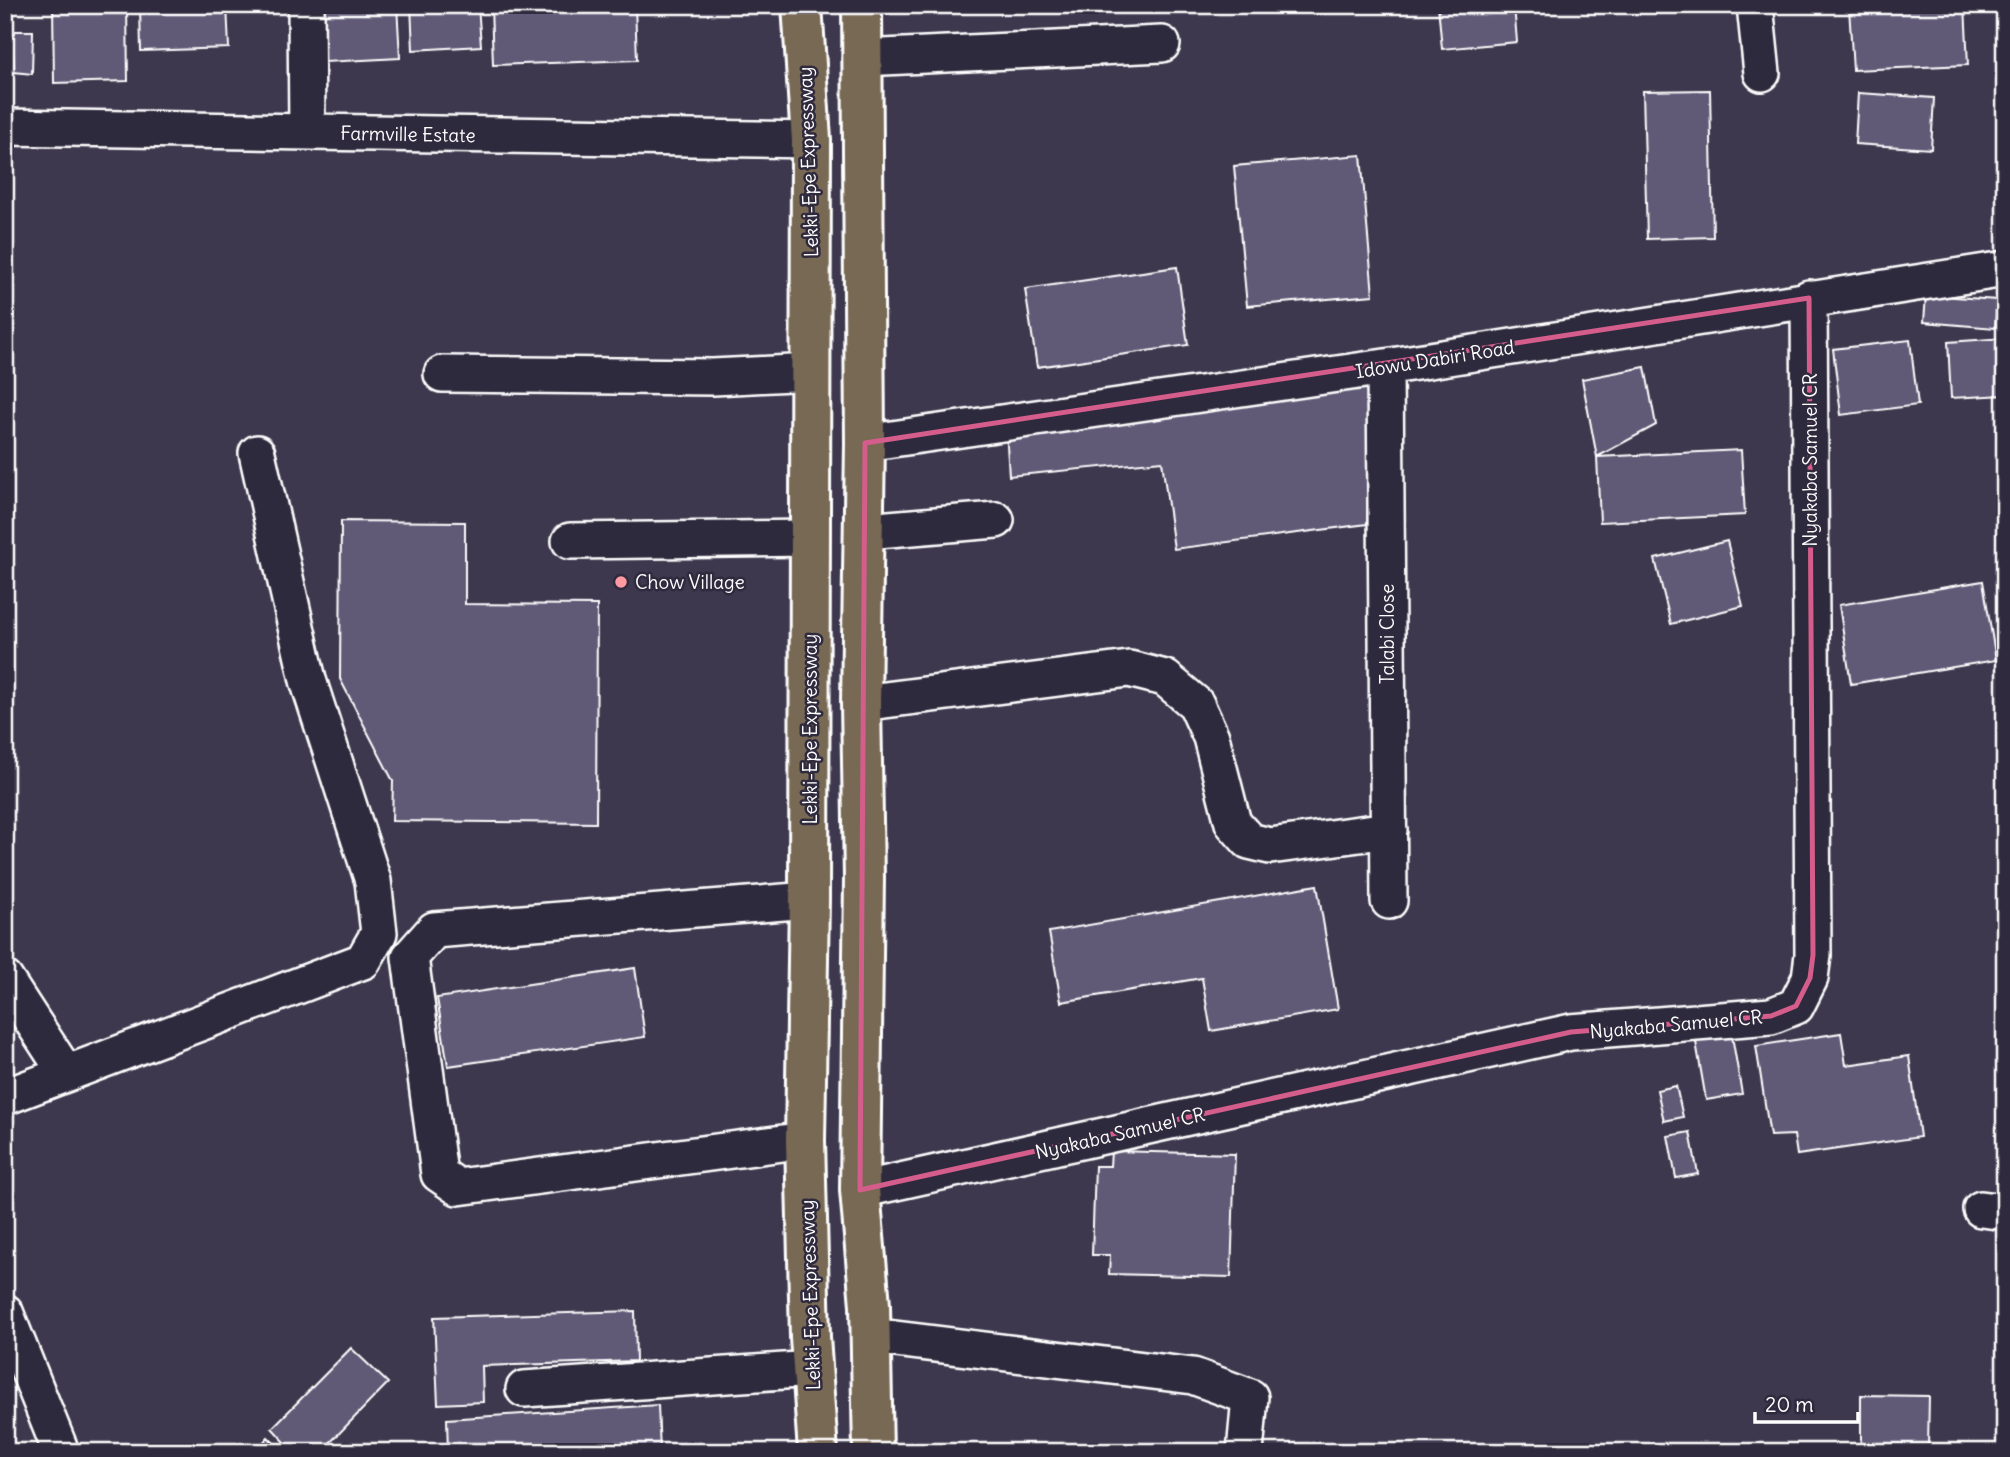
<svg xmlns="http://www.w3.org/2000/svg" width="2010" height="1457" viewBox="0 0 2010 1457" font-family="Delius,sans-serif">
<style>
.building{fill:#615a77;stroke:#fff;stroke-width:2}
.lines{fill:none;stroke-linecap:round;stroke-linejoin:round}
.minor-casing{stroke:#fff;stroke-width:40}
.highway-casing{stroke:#fff;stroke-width:44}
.minor{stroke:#2f2a3d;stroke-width:35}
.highway{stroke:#786954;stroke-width:38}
.marked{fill:none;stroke:#d45d8c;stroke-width:5;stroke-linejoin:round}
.poi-dot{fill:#ff9aa2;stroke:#2f2a3d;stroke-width:2.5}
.labels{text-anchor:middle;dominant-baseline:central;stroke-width:5;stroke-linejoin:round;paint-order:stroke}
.street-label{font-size:19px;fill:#fff;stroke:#2f2a3d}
.poi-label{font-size:19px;fill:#fff;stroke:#2f2a3d;text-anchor:start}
</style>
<rect width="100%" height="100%" fill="#3e384e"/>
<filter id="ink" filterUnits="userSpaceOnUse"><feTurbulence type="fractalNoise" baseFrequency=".0143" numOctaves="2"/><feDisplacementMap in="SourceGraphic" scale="14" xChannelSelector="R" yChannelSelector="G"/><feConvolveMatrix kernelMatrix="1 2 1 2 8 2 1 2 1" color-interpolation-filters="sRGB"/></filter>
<g filter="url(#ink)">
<path class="building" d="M53,5H127L128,81L54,83Z
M140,5H227L229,48L141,51Z
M322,5H397L400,58L325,62Z
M411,5H478L481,46L413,50Z
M491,5H635L637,60L493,65Z
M1438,5H1514L1517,42L1442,49Z
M1897,5H1965L1968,65L1853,70L1849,8Z
M12,31H33L32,74L14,72Z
M1710,90L1713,237L1647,239L1643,91Z
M1858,93L1934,98L1931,149L1855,144Z
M1361,155L1373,295L1247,306L1234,166Z
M1177,267L1188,345L1037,367L1025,289Z
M1926,295L1997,300L1995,328L1924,322Z
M2005,338V395L1951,398L1948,342Z
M1910,340L1918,405L1841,415L1833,349Z
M1645,367L1656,425L1597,457L1582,379Z
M1370,385L1367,524L1174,549L1162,461L1009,476L1006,430Z
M1741,450L1745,515L1600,522L1597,457Z
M341,521L465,522V604L597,605L596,823L392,821L393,781L340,679Z
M1727,541L1743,606L1671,624L1655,559Z
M1983,581L1996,660L1851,684L1839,605Z
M1317,885L1338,1009L1211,1031L1202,978L1061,1002L1049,932Z
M635,968L645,1037L448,1066L437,998Z
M1731,1030L1742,1094L1706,1100L1695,1036Z
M1841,1033L1846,1065L1909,1056L1920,1137L1797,1155L1794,1135L1770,1136L1756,1046Z
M1676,1086L1683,1117L1664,1121L1657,1090Z
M1690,1132L1698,1174L1676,1178L1668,1136Z
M1111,1151L1235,1154L1231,1277L1109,1274L1110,1255H1092L1095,1166H1110Z
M635,1311L636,1361L482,1366L483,1402L438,1404L434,1317Z
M351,1348L388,1383L321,1452H294L272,1428Z
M1861,1395L1929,1396L1928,1448L1861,1447Z
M658,1405L660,1452H448L447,1419Z
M268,1437L283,1452H255Z"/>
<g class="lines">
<g class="minor-casing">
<path id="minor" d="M306,5L307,132
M1755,5L1762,73
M862,58L1162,44
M5,127L811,140
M1385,367L1389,901
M442,374L713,377L811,372
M865,443L1385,367L2005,269
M865,531L996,520
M570,541L810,538
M861,703L1129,669L1165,678L1196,704L1211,737L1233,823L1249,841L1270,846L1389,830
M5,979L66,1073
M5,1097L363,961L379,933L373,881L308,680L257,453
M805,1140L458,1187L439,1174L410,957L434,930L809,900
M860,1190L1571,1032L1771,1016L1796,1006L1810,978L1813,955L1809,298
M1981,1209L2005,1212
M5,1312L61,1452
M871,1336L1193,1376L1250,1397L1245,1452
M524,1389L813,1369"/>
</g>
<g class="highway-casing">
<path id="highway" d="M802,5L811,140L809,900L805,1140L810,1337L818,1452
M862,5L865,443L861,703L864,879L860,1190L870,1305L873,1452"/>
</g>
<use href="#minor" class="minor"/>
<use href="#highway" class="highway"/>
</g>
</g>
<path class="marked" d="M1809,298L1813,955L1810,978L1796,1006L1771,1016L1571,1032L860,1190L865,443Z"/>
<circle class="poi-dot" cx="621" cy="582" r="7"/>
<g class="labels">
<g class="street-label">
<text transform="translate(408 134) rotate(1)">Farmville Estate</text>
<text transform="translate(808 162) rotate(-92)">Lekki-Epe Expressway</text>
<text transform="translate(1435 359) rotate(-9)">Idowu Dabiri Road</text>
<text transform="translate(1810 460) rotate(-90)">Nyakaba Samuel CR</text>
<text transform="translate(1387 634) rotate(-90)">Talabi Close</text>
<text transform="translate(810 729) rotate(-90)">Lekki-Epe Expressway</text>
<text transform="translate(1676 1024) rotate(-5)">Nyakaba Samuel CR</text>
<text transform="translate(1120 1133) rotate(-13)">Nyakaba Samuel CR</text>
<text transform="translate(810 1295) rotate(-92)">Lekki-Epe Expressway</text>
</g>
<g class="poi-label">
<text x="635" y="582">Chow Village</text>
</g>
</g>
<rect width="2010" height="1457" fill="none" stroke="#2f2a3d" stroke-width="28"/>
<rect x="14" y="14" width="1982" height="1429" fill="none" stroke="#fff" stroke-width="2.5" filter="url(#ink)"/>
<path d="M1755 1412v10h103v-10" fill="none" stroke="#ffffff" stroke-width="3.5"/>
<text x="1765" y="1412" font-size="21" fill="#ffffff" stroke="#2f2a3d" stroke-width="5" paint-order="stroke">20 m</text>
</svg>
